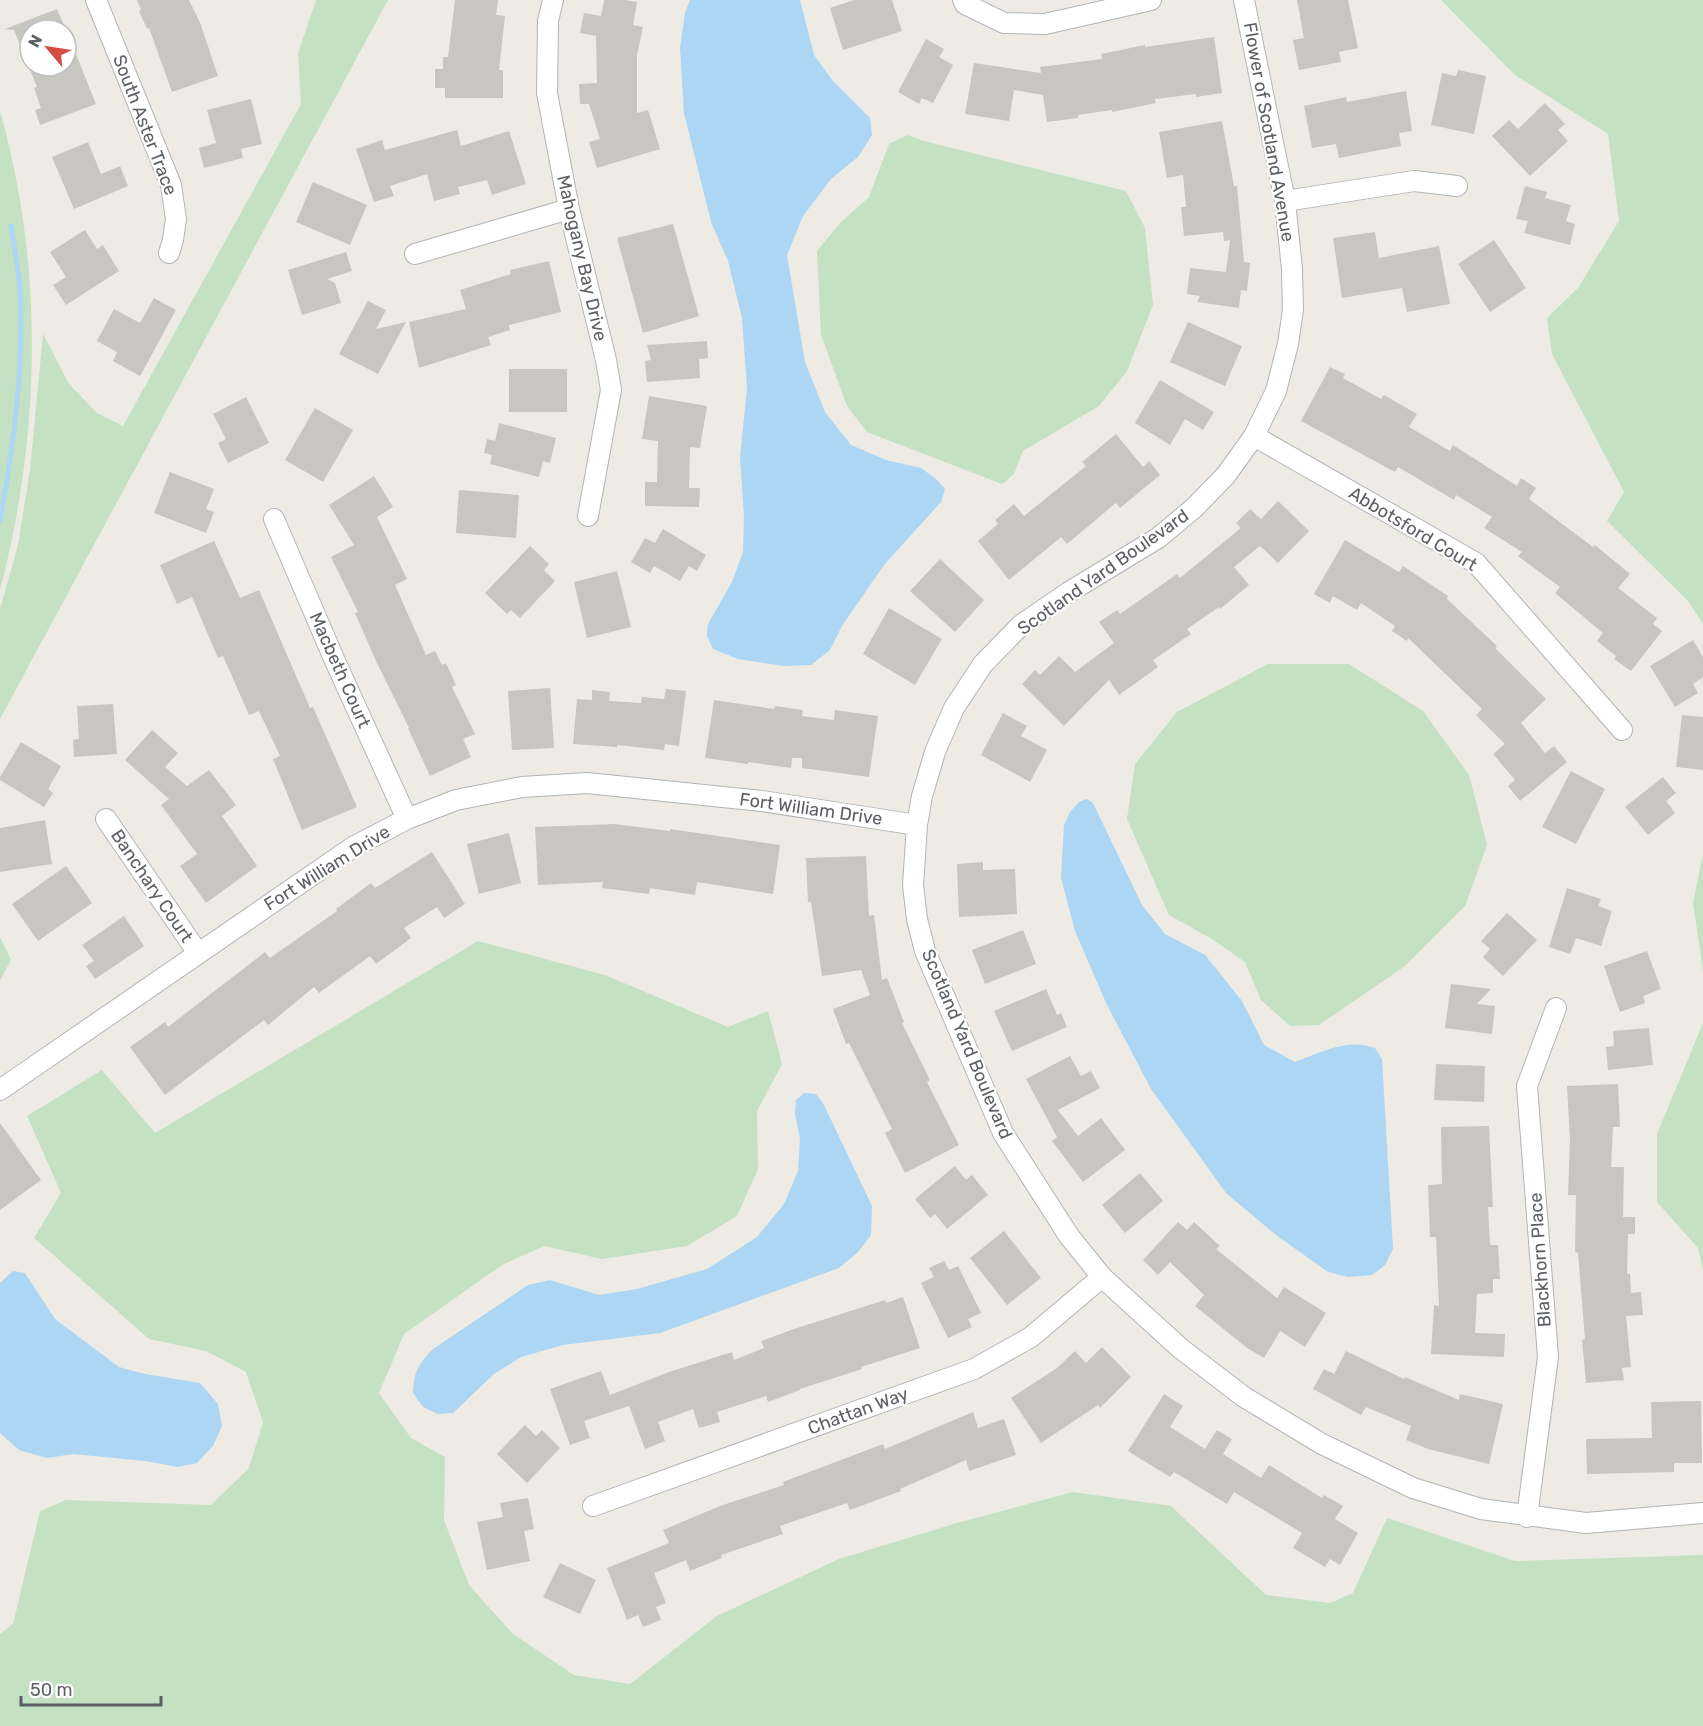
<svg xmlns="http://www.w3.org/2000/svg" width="1703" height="1726" viewBox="0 0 1703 1726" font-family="Rubik,sans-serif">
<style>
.green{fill:#c4e1c4}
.water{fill:#acd6f4}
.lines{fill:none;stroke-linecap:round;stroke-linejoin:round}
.stream{stroke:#acd6f4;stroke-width:5}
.building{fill:#c8c6c1}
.minor-casing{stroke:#b1b4b8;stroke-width:22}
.minor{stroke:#fff;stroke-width:20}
.labels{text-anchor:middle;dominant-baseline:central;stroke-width:4.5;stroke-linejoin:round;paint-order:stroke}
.street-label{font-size:18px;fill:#5c5f63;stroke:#fff}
</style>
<rect width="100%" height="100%" fill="#edebe4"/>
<path class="green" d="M316,0H388L0,719V609L18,545L30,470L43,334L69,384L97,413L123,426L301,104L298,53Z
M1441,0H1703V624L1688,601L1607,521L1624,492L1552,354L1547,318L1578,288L1619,221L1608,134L1515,75Z
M0,111C44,266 41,434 0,590Z
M907,135L924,141L1126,191L1145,228L1153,305L1127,371L1099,406L1023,451L1014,474L1002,484L867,432L847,406L821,335L817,251L840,223L869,197L889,144Z
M1268,664H1349L1423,711L1469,775L1487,845L1465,906L1405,966L1319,1025L1290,1026L1261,1000L1245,962L1212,939L1169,915L1127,819L1135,764L1177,712Z
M1703,854V971L1693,903Z
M0,937L11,960L0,980Z
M478,941L605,975L728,1027L768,1011L782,1064L757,1111L758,1169L737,1216L687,1246L602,1259L544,1246L502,1265L404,1334L379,1393L411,1438L445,1457L444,1520L469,1585L513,1634L574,1675L630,1684L717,1616L839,1559L957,1523L1073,1492L1171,1506L1266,1595L1330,1603L1353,1593L1387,1518L1515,1561L1703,1555V1726H0V1634L13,1624L40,1511L66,1500L211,1505L249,1468L263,1422L246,1372L206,1351L149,1339L34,1238L61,1193L27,1116L102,1070L155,1133Z
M1703,1023V1270L1698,1248L1657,1202V1134Z"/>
<path class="water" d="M690,0H800L814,55L833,81L870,118L872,135L858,157L831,179L803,216L787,255L805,362L825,412L851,445L886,460L921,468L936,479L945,489L941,502L884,565L842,626L830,650L811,665L784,666L738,659L713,649L707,636L708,624L732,582L743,552L744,517L740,457L747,389L742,318L728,261L711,222L684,113L680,48L685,13Z
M1087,799L1093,803L1142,905L1165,934L1205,955L1242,1001L1264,1045L1295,1062C1323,1052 1346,1038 1375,1048L1382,1059L1393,1249L1385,1265L1372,1275L1348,1277L1328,1272L1276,1235L1226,1193L1151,1089L1107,1005L1075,931L1061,878L1064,825L1070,812L1079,802Z
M804,1093L816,1094L824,1105L872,1206L871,1235L858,1252L839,1268L660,1333L563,1345L521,1357L494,1374L453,1413L438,1414L423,1407L413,1393C414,1372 418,1364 433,1349L528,1285L550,1280L599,1295L637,1289L707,1269L757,1237L784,1204L798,1171L800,1139L795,1113L796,1100Z
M13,1271L25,1273L55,1319L119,1367L145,1374L200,1383L218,1404L222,1426L213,1446L197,1463L178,1467L145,1461L73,1454L47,1458L19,1450L0,1433V1283Z"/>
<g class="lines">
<path class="stream" d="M0,520C14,444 24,367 20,290C19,269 14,247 11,226"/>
</g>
<path class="building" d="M137,0H189L201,25L218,76L172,92L149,28L147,29L139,11L141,10Z
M455,0H498L496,15L505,16L499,70H503V98H445V88H435V69H443V57H448Z
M604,0H625L637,2L633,25L643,27L637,55V113L648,110L660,149L597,168L589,142L600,139L589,104H580L579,84L597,83L596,36L580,33L584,13L601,16Z
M854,0H892L902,31L843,50L830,8Z
M1297,0H1348L1358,48L1339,52L1341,62L1299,70L1293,40L1304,38Z
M57,9L66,30H30V66H66L67,32L96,104L40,125L35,110L41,108L34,88L37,87L14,30L5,29Z
M1214,37L1222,93L1196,97V94L1155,99L1156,103L1112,112V110L1078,115V118L1047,122L1043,95L1014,90L1009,121L965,114L974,63L1041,73L1040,67L1102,59L1101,54L1145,45V47Z
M926,39L944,49L939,57L953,65L933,103L922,98L919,104L898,92Z
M1458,70L1486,76L1474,134L1431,125L1442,73L1456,76Z
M1406,91L1412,131L1399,133L1401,146L1339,158L1336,144L1312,148L1304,106L1346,97L1347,102Z
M251,99L262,144L241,149L243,158L204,168L199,148L216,143L207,110Z
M1545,103L1565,124L1558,130L1568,141L1530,176L1492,136L1509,120L1518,129Z
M1222,121L1234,186H1237L1244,262L1250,263L1247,291L1241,290L1239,308L1197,302L1200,296L1187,294L1190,268L1226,272L1230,240L1224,241L1223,232L1184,236L1181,207H1186L1183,175L1167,178L1159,132Z
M457,130L461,146L509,131L526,184L492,195L487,180L458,187L460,194L434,201L427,174L390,186L394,196L374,202L356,149L382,140L385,150Z
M88,142L101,174L120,166L128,186L74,209L52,157Z
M313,182L367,205L350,245L296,222Z
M1525,186L1547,192L1545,198L1571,205L1566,221L1575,224L1570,245L1524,233L1528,221L1516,219Z
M673,224L699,316L643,333L617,238Z
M85,230L97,249L103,245L119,271L66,305L53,285L66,277L50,252Z
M1375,232L1379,258L1439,246L1450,304L1407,312L1402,288L1342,298L1333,238Z
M1494,240L1526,288L1490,312L1458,264Z
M346,252L352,271L327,279L335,283L341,303L302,315L288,270Z
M549,261L561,312L509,325L510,330L488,337L491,345L419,368L409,322L466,309L460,290L511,274L510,270Z
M154,298L176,310L140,376L113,361L117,352L97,341L114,309L140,323Z
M368,301L386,310L376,329L406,322L378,374L339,354Z
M1188,322L1242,346L1225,386L1170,362Z
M707,341L708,358L699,359L700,378L647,382L645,361L651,360L647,345Z
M1330,367L1345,374L1343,378L1381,399L1384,395L1417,414L1409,427L1450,451L1453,445L1517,486L1521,478L1536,488L1529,499L1593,547L1595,545L1630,574L1618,588L1657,618L1653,624L1662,631L1631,671L1614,659L1616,656L1597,641L1603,633L1555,593L1560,587L1518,556L1522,552L1484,528L1492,517L1456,495L1454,500L1398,467L1395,472L1301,421Z
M509,369H567V412H509Z
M1160,380L1214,412L1203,430L1185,419L1170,445L1135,423Z
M649,396L707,406L700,448L690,447L689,488H700L699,507L645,506V482H657L658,441L642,439Z
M246,397L269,443L228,463L218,443L226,439L213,414Z
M315,408L353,430L323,482L285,460Z
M499,423L556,438L550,463L543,461L539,477L490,464L492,455L484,453L487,439L495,441Z
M1116,434L1143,467L1149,461L1160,475L1120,508L1116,503L1067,544L1061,537L1009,580L978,541L998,524L995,520L1014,504L1024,516L1086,466L1082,462Z
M170,472L214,489L206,509L214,512L206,533L154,513Z
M374,476L393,507L377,517L407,579L395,585L426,655L435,651L442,665L446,663L456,685L452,687L475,734L463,739L471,757L430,776L408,728H409L376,661L355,613L358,612L331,557L354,545L329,505Z
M459,490L519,495L516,538L456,533Z
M1278,501L1309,531L1278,563L1260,546L1234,567L1249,585L1220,609L1219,607L1187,629L1191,634L1153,660L1158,667L1119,695L1109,680L1064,726L1022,684L1035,670L1040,675L1059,656L1075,672L1114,643L1099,622L1117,610L1120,614L1177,574L1180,578L1241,528L1236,523L1250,509L1261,519Z
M663,529L706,555L697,571L689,566L680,581L654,566L650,573L631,562L645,538L655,543Z
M1345,540L1399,572L1403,566L1448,596L1447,599L1497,646L1495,648L1546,699L1521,723L1545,753L1554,746L1567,762L1520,801L1508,786L1515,780L1493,754L1505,744L1476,715L1482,709L1408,638L1407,641L1392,631L1395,626L1361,603L1357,610L1333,596L1330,603L1314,594Z
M214,541L240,598L259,590L310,708L313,707L357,807L302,830L273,759L280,756L259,711L249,715L223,656L218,658L192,597L177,604L160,565Z
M530,546L549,564L544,570L555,581L520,618L511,610L507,614L485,593Z
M940,559L984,600L955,632L910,591Z
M617,571L631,627L587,638L574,582Z
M889,608L942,639L915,685L863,654Z
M1693,640L1703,657V677L1693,684L1698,693L1675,707L1650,666Z
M550,688L554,748L512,750L508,691Z
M666,689L686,691L679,746L665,744L664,750L617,745V747L573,744L577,699L592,700V690L610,692L609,701L641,703L642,697L664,699Z
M714,700L774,709L775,706L803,710L802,716L834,720L835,710L878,716L869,777L802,768V758H792L791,768L748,762V764L705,758Z
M113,704L117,754L74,757L73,740L79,739L77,706Z
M1003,713L1027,726L1021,736L1047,750L1030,782L981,755Z
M1682,715L1703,717V770L1676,767Z
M152,730L178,753L165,767L187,786L209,770L236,805L222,816L257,866L206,903L180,866L197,854L161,805L169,799L125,760Z
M21,742L61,766L48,789L53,793L44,807L0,780V777Z
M1571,771L1605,789L1576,844L1542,827Z
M1663,777L1676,793L1666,801L1675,813L1648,835L1625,807Z
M45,820L52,864L0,872V828Z
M614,824L670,831V829L780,845L773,894L697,882L695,895L650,888L649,894L602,888L603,882L538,885L535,827Z
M509,833L521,883L479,894L467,844Z
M432,852L465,904L444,918L437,907L404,928L411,938L376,964L370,956L319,993L314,987L268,1025L264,1020L165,1095L130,1047L165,1022L168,1027L265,952L270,958L337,911L336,909L371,883L375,888Z
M866,856L869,916L874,915L882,980L887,978L904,1022L902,1023L930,1080L927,1082L959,1145L905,1173L885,1133L892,1129L849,1043L846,1044L833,1009L870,995L861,970L822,976L811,902H808L806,858Z
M983,862V870L1015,869L1017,914L959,917L957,864Z
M66,866L92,903L38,941L12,904Z
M1567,888L1601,899L1598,906L1612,911L1601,946L1576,938L1570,954L1549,947Z
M1507,913L1537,940L1503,976L1483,957L1490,949L1481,941Z
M124,916L144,946L95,979L86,966L94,961L82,945Z
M1023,930L1036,964L985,984L972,950Z
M1647,951L1661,989L1643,996L1645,1003L1620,1012L1604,966Z
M1451,984L1491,989L1477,1004L1495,1006L1492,1034L1445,1028Z
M1046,989L1057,1015L1061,1013L1067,1027L1012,1051L994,1011Z
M1649,1028L1653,1065L1608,1070L1606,1047L1614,1046L1613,1031Z
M1070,1056L1081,1076L1091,1071L1100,1088L1058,1110L1078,1136L1101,1118L1125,1150L1083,1182L1052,1141L1057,1137L1026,1079Z
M1436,1064L1485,1066L1484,1102L1434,1100Z
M1618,1084L1620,1127H1613L1611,1167H1624L1623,1217H1635V1234H1628L1627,1274H1630L1631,1293L1641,1292L1643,1315L1626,1316L1631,1367L1622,1368L1624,1380L1586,1383L1582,1340L1585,1339L1578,1253L1575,1252L1576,1195H1568L1570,1140L1567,1086Z
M0,1123L41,1180L0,1210Z
M1489,1126L1493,1207H1488L1490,1245H1498L1500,1279H1493V1293L1477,1294L1475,1333L1505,1334L1504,1357L1431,1354L1434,1305L1439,1306L1436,1237H1430L1428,1185L1442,1184L1441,1127Z
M955,1166L966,1180L972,1175L988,1195L947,1229L935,1214L930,1218L915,1199Z
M1140,1173L1163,1201L1125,1233L1102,1205Z
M1178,1222L1187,1230L1194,1222L1220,1246L1216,1249L1277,1298L1284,1287L1326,1313L1305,1347L1280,1331L1264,1358L1247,1348L1195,1306L1204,1295L1170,1262L1158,1275L1143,1260Z
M1004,1231L1041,1278L1007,1305L970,1258Z
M944,1261L949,1270L958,1266L981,1313L968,1319L972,1327L948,1338L921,1283L934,1277L929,1268Z
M903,1297L920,1348L861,1367L862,1369L800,1389V1390L768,1402L766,1396L717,1412L720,1422L699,1428L693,1409L658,1422L665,1441L645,1449L629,1406L584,1421L590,1438L570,1445L550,1389L601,1371L610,1395L669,1372L732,1352L734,1360L764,1348L761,1341L794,1329L885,1300L886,1303Z
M1102,1347L1131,1377L1100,1408L1098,1405L1041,1443L1011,1398L1057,1368L1075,1351L1086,1363Z
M1346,1351L1404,1379L1405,1377L1459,1400L1460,1394L1503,1404L1489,1464L1428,1449L1406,1440L1411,1426L1366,1407L1361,1415L1313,1389L1324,1369L1334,1374Z
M1164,1394L1183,1406L1170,1427L1205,1449L1217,1430L1232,1439L1223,1454L1261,1478L1269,1465L1322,1498L1324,1495L1343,1506L1335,1519L1358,1533L1340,1565L1330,1559L1325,1567L1293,1548L1302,1533L1234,1492L1227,1504L1174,1472L1170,1477L1128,1451Z
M1701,1401L1702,1463H1674V1472L1587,1474L1586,1439L1652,1438L1651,1402Z
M973,1412L978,1428L1004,1419L1016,1455L969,1471L966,1460L900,1489L901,1491L850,1510L847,1503L780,1526L783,1534L721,1555L722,1558L690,1571L686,1560L654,1573L666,1603L656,1607L661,1620L643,1627L638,1615L627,1620L607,1568L669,1543L663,1530L720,1506L784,1485L783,1482L883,1444L885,1449Z
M525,1425L536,1436L542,1430L560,1448L527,1483L497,1454Z
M528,1498L534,1529L524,1531L530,1561L487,1570L477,1522L503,1517L500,1503Z
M560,1563L596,1580L580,1614L543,1597Z"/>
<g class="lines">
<g class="minor-casing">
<path id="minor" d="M96,0L171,185L176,219L173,240L169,253
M553,0L548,21L547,93L569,209L606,360L611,390L588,516
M963,0L965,4L1004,23L1045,24L1151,0
M1244,0L1285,201L1292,269L1293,310L1288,344L1276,391L1254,436L1226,475L1194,508L1158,538L1069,592L1021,625L983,664L954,708L935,752L922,796L917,825L913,885L917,919L925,951L1003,1133L1069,1236L1102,1277L1180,1348L1244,1397L1322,1444L1413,1488L1481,1509L1586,1523L1703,1513
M1285,201L1414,181L1457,186
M415,254L569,209
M1254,436L1476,563L1622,730
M274,519L335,661L407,819
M106,819L198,953
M0,1090L353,847L407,819L456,800L522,787L587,783L762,801L917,825
M593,1506L974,1369L1031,1337L1102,1277
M1527,1517L1548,1357L1527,1086L1556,1008"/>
</g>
<use href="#minor" class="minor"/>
</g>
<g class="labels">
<g class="street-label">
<text transform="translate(145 125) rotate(69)">South Aster Trace</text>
<text transform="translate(1269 132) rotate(80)">Flower of Scotland Avenue</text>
<text transform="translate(582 258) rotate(77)">Mahogany Bay Drive</text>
<text transform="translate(1413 529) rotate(31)">Abbotsford Court</text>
<text transform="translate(1103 572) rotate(-35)">Scotland Yard Boulevard</text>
<text transform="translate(340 670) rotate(66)">Macbeth Court</text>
<text transform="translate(811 809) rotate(8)">Fort William Drive</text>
<text transform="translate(327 868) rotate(-32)">Fort William Drive</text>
<text transform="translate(152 886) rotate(56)">Banchary Court</text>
<text transform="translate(967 1044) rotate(67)">Scotland Yard Boulevard</text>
<text transform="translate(1540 1260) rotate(-94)">Blackhorn Place</text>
<text transform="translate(858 1411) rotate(-20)">Chattan Way</text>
</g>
</g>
<g transform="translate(48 48) rotate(299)"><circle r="28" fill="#ffffff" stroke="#bebfc1" stroke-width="1.5"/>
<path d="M0-4.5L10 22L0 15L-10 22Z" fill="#d44d43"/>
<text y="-9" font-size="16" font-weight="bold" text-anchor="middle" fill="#5c5f63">N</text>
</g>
<path d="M21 1696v9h140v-9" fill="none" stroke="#5c5f63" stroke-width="3"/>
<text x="30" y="1696" font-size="18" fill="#5c5f63" stroke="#ffffff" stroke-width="4.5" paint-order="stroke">50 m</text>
</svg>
